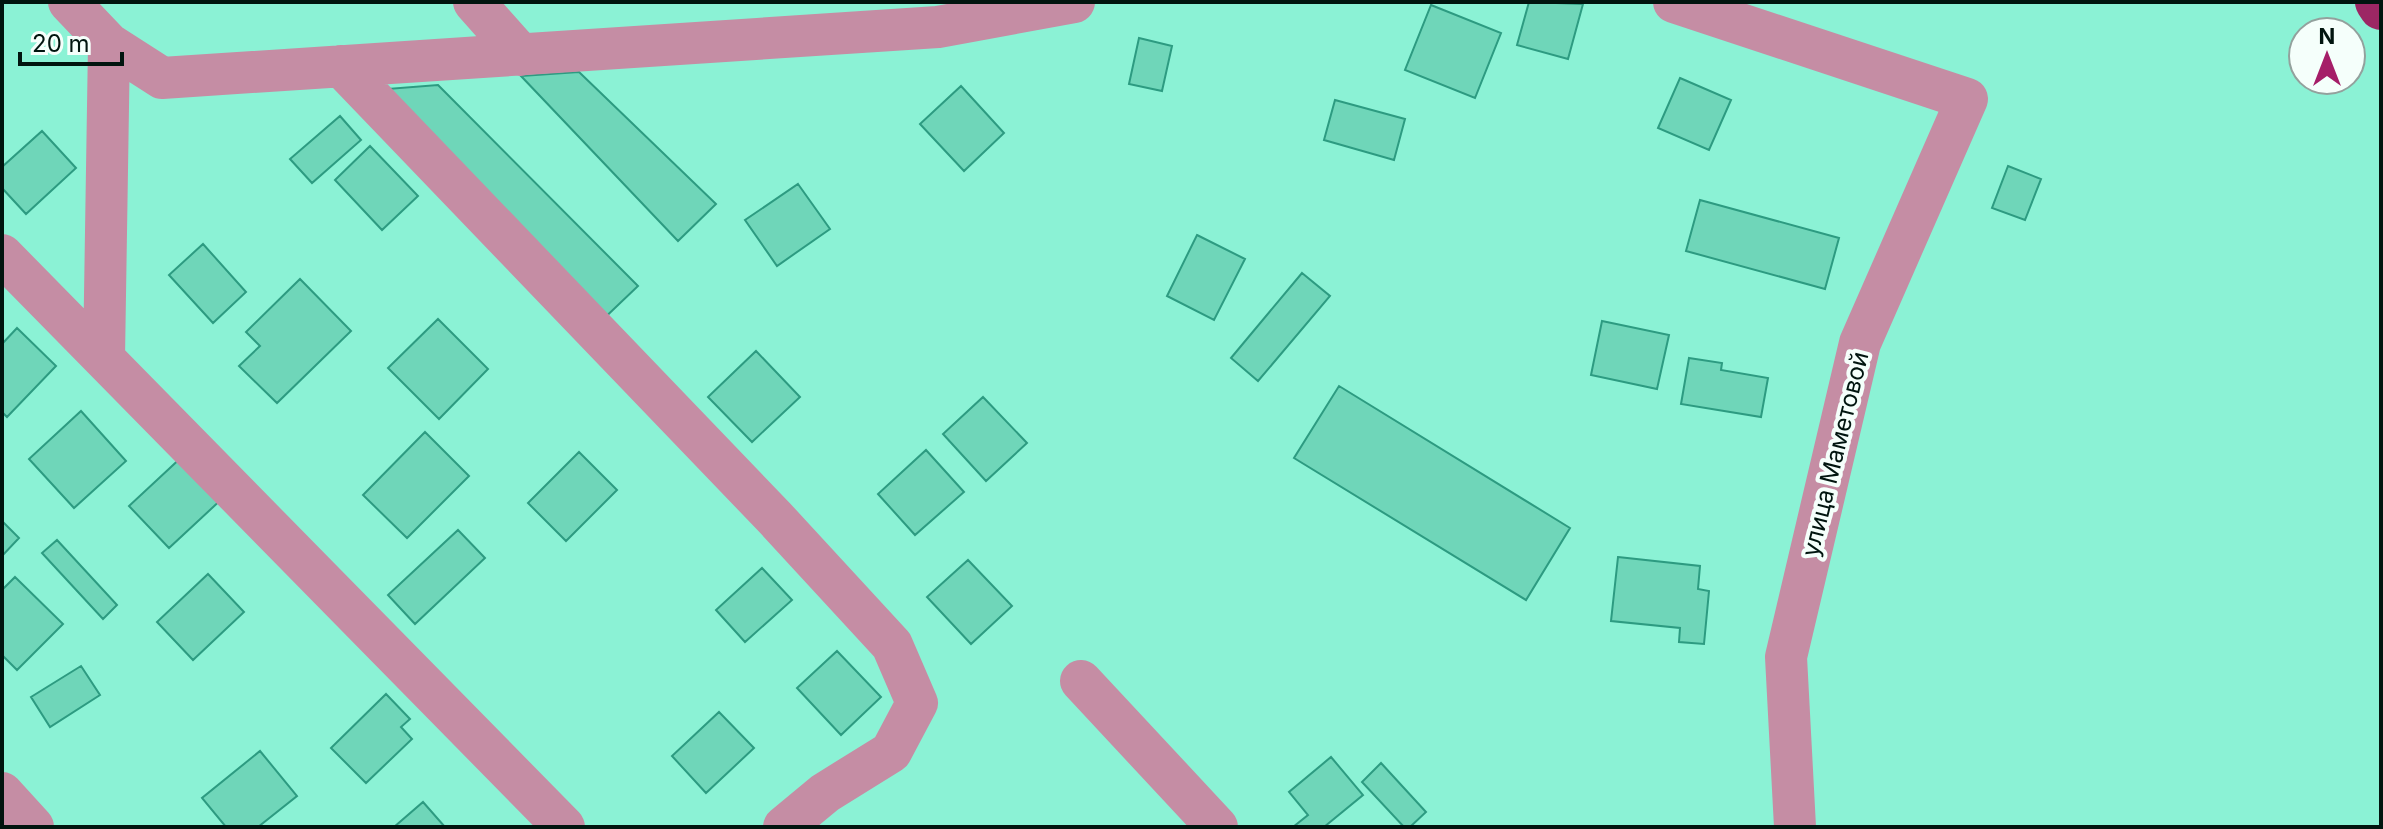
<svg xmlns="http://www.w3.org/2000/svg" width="2383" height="829" viewBox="0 0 2383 829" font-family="Inter,sans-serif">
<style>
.building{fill:#6fd6b9;stroke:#2d9b81;stroke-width:2}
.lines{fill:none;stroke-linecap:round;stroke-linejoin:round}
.minor{stroke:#c58da4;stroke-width:42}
.highway{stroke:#9c2764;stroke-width:44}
.labels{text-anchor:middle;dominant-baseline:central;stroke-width:8;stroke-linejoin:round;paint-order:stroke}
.street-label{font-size:24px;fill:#01150f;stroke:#f5fffb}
</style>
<rect width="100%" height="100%" fill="#8bf2d5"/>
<path class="building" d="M1529,2L1583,4L1568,59L1517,45Z
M1431,5L1501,33L1475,98L1405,70Z
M1139,38L1172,46L1162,91L1129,84Z
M579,72L716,204L678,241L521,76Z
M1680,78L1731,100L1709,150L1658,128Z
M438,85L638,286L596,326L374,90Z
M961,86L1004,133L964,171L920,124Z
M1335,100L1405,119L1394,160L1324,140Z
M340,116L361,140L312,183L290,159Z
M42,131L76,168L26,214L2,188V167Z
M370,146L418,196L382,230L335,180Z
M2008,166L2041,179L2025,220L1992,208Z
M798,184L830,229L777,266L745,220Z
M1700,200L1839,238L1825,289L1686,251Z
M1197,235L1245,259L1214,320L1167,296Z
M203,244L246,292L213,323L169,275Z
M1302,273L1330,296L1258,381L1231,358Z
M300,279L351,331L277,403L239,366L260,346L246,332Z
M438,319L488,369L439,419L388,368Z
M1602,321L1669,335L1657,389L1591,375Z
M17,328L56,366L7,417L2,412V344Z
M756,351L800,397L752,442L708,397Z
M1689,358L1722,363L1721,370L1768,378L1761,417L1681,404Z
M1339,386L1570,528L1526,600L1294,458Z
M983,397L1027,443L986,481L943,434Z
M81,411L126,461L74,508L29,459Z
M425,432L469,476L407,538L363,495Z
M926,450L964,492L915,535L878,494Z
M579,452L617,490L566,541L528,503Z
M185,454L225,496L169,548L129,506Z
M2,521L19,538L2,556Z
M458,530L485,558L415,624L388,595Z
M57,540L117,605L103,619L42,553Z
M1618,557L1700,566L1698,589L1709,591L1704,644L1679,642L1680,628L1611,621Z
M968,560L1012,606L971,644L927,597Z
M762,568L792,600L745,642L716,610Z
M208,574L244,612L193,660L157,622Z
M15,577L63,624L17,670L2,655V590Z
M837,651L881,697L841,735L797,688Z
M81,666L100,695L50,727L31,697Z
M386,694L410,719L401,727L412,739L366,783L331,748Z
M719,712L754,748L706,793L672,756Z
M260,751L297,796L258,827H226L202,798Z
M1331,757L1363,795L1324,827H1293L1308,815L1289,792Z
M1381,763L1426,812L1410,827H1404L1362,782Z
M423,802L445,827H394Z"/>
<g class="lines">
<path class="minor" d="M69,2L109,44L104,358
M474,2L521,55
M1674,2L1967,99L1860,343L1786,657L1795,827
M109,44L162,78L938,27L1074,2
M341,66L775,518L892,645L917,703L891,752L825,793L784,827
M2,255L564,827
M1081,681L1217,827
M2,793L33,827"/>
<path class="highway" d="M2377,2L2381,8"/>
</g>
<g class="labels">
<g class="street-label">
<text transform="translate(1835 454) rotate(-76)">улица Маметовой</text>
</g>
</g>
<rect width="2383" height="829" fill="none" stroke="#01150f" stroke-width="8"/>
<g transform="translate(2327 56)"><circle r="38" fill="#f5fffb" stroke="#93a19d" stroke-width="2"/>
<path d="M0-6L14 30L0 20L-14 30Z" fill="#a51e68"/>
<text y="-12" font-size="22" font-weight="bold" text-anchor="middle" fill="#01150f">N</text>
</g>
<path d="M20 52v12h102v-12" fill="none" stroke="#01150f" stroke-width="4"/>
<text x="32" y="52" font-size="24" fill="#01150f" stroke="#f5fffb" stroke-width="6" paint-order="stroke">20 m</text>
</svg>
